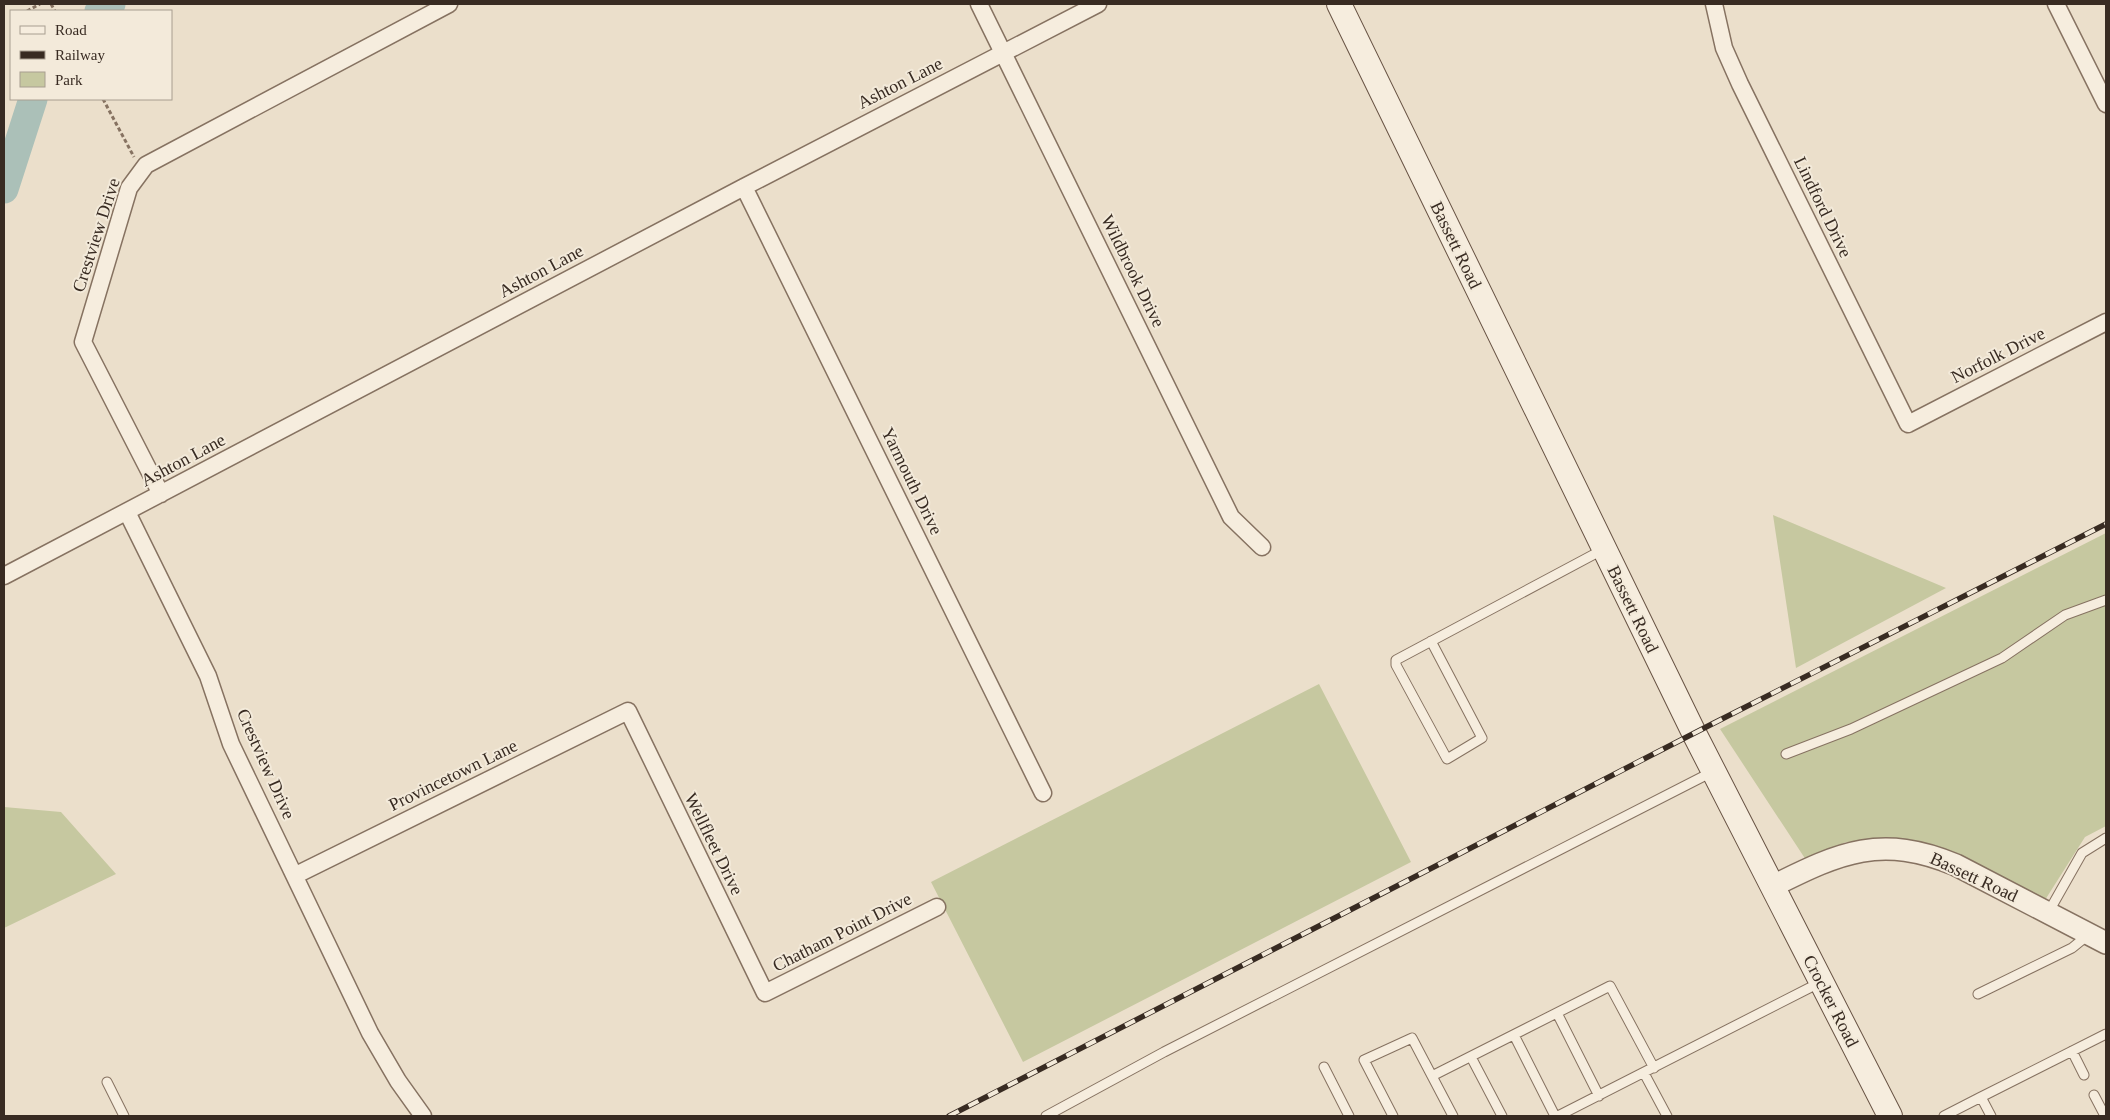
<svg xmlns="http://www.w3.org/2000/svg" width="2110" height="1120" viewBox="0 0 2110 1120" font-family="Georgia,serif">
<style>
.green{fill:#c6c8a0}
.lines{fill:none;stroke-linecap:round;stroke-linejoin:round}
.river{stroke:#abc0b8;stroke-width:29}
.service-casing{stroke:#867261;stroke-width:11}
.minor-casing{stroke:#867261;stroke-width:19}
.tertiary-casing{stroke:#867261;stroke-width:24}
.secondary-casing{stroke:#685344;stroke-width:26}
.path{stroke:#867261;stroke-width:3;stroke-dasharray:4 2.5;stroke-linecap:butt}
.service{stroke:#f6edde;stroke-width:9}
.minor{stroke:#f6edde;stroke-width:16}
.tertiary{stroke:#f6edde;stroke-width:21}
.secondary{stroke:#f6edde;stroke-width:24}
.rail-casing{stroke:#382b22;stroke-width:5.5}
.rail{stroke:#f3eada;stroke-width:4;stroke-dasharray:11;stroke-linecap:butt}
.labels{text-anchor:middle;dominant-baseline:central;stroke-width:4;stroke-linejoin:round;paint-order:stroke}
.street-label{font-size:18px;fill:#382b22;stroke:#f3eada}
</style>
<rect width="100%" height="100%" fill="#ebdfcb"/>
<path class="green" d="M1773,515L1946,588L1796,668Z
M2106,533V826L2085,837L2045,900L1951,851L1903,841L1846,842L1806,860L1720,729Z
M1319,684L1411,862L1023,1062L931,882Z
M4,807L61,812L116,874L4,928Z"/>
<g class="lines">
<path class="river" d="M99,11L111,4
M4,189L33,99"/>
<g class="service-casing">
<path id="service" d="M1431,641L1482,738L1447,759L1396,665V660L1604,549
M1786,754L1851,729L2002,658L2065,615L2106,600
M2048,913L2082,853L2106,838
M1978,994L2072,948L2088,935
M1557,1013L1599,1096
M1514,1035L1555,1116
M2072,1051L2084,1075
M1471,1057L1502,1116
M1324,1067L1349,1116
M1644,1073L1667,1116
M1432,1076L1610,986L1654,1068
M107,1082L124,1116
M2094,1095L2105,1116
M1981,1097L2106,1034
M1046,1116L1164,1052L1712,772
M1393,1116L1364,1060L1412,1038L1453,1116
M1558,1116L1821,982
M1944,1116L1981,1097L1991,1116"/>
</g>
<g class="minor-casing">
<path id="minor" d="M979,4L1231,517L1262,547
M1714,4L1724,48L1740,84L1908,424L2106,322
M2056,4L2106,104
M744,187L1043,793
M161,494L83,342L129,188L146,165L449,4
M127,512L208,676L231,744L370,1033L398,1081L423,1116
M4,576L744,187L1098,4
M296,875L628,711L765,993L937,907"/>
</g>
<g class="tertiary-casing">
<path id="tertiary" d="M1773,886C1841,852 1881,834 1956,865L2106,943"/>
</g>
<g class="secondary-casing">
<path id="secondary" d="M1339,4L1694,733L1890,1116"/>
</g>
<path class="path" d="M51,4L55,11
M27,11L40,4
M103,99L134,157"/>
<use href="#service" class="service"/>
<use href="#minor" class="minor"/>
<use href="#tertiary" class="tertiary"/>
<use href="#secondary" class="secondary"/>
<g class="rail-casing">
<path id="rail" d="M949,1116L1712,724L2106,524"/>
</g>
<use href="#rail" class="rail"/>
</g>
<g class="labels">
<g class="street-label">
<text transform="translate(900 83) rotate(-27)">Ashton Lane</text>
<text transform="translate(1823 207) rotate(64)">Lindford Drive</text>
<text transform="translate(96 235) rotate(-72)">Crestview Drive</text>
<text transform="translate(1456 245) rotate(64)">Bassett Road</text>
<text transform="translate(541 271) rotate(-28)">Ashton Lane</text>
<text transform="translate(1133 271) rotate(64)">Wildbrook Drive</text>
<text transform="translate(1998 355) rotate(-27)">Norfolk Drive</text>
<text transform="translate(183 460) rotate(-28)">Ashton Lane</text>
<text transform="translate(912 481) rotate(64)">Yarmouth Drive</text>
<text transform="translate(1633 609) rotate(64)">Bassett Road</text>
<text transform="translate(266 764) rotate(66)">Crestview Drive</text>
<text transform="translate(453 775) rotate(-26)">Provincetown Lane</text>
<text transform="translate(714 844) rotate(64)">Wellfleet Drive</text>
<text transform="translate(1974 877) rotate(25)">Bassett Road</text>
<text transform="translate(842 932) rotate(-27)">Chatham Point Drive</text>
<text transform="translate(1831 1001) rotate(63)">Crocker Road</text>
</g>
</g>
<rect width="2110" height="1120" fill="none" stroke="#382b22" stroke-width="10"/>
<rect x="10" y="10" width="162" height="90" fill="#f3eada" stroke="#a89e90"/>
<rect x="20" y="26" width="25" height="8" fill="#f6edde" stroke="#a89e90"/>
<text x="55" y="35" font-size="15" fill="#382b22">Road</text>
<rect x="20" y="51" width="25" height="8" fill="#382b22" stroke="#a89e90"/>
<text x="55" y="60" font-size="15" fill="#382b22">Railway</text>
<rect x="20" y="72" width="25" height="15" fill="#c6c8a0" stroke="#a89e90"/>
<text x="55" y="85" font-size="15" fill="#382b22">Park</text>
</svg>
